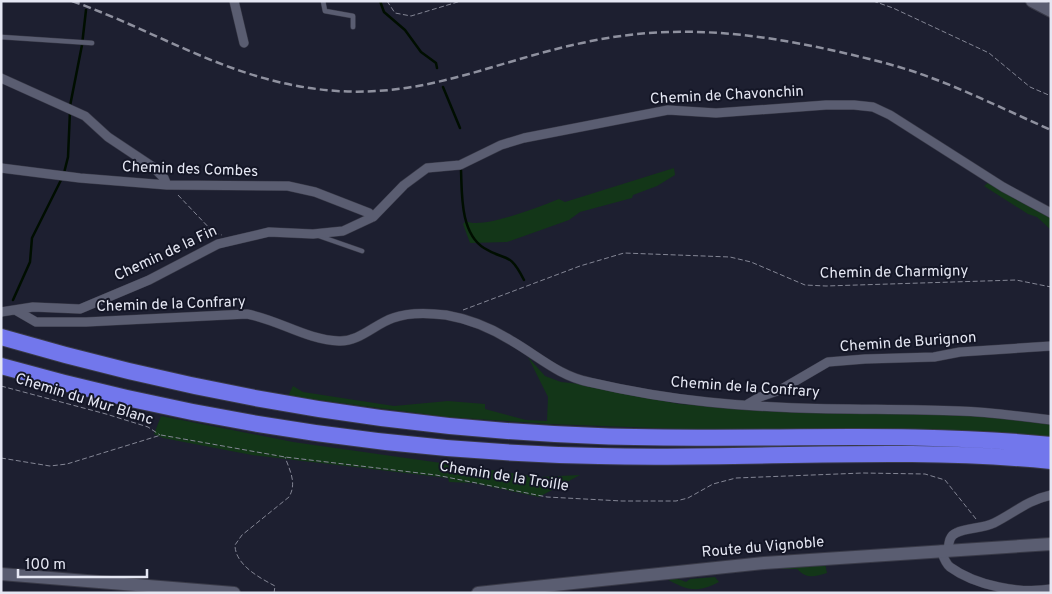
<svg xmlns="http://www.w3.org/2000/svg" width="1052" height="594" viewBox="0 0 1052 594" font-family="Overpass,sans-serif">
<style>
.green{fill:#133618}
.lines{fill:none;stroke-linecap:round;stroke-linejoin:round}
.stream{stroke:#000e00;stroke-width:2.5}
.lane-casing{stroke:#393a48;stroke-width:5.5}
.street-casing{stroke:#393a48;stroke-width:10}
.secondary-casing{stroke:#393a48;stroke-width:14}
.highway-casing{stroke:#393a48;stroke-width:18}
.path{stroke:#848695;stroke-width:1;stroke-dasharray:5 2.5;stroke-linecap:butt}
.lane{stroke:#5a5d71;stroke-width:4.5}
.street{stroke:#5a5d71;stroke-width:9}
.secondary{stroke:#5a5d71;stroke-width:12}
.highway{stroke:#7277ec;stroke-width:16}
.rail{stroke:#8f919f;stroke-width:2.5;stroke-dasharray:8 4;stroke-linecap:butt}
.labels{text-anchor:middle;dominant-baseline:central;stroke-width:4;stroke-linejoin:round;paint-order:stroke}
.street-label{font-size:15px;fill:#e5e7f3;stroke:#141626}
</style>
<rect width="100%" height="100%" fill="#1d1f30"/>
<path class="green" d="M674,168L675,175L657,186L633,195L632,198L580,212L569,220L507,242L470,243L463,224L466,221C481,230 542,206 559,199L565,202Z
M990,181L1051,214V230L1037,217L1028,214L984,186Z
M528,357L545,376L561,382L581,384L679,404L767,410L936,413L1051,422V437L986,431L679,429L549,424L447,417L288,396L293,386L303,392L394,406L448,401L485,404V409L526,420L547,421L548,397Z
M161,416L293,442L540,477L580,475L539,497L473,483L449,482L448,478L252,455L163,438L154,434Z
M825,563L827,573C814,577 807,579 797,569H773Z
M715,577L719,582C696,594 686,590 665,578H676L686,582L690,579Z"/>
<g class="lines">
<path class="stream" d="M380,1L384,12L405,30L421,52L436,63L437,68
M443,87L460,128
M70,106L82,45L86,10
M461,170C462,193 460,233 484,248C506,262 509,250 524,280
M64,173L68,157L70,111
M13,300L30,262L32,238L62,178"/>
<g class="lane-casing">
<path id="lane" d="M323,1L325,11L353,16V27
M1,37L92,43
M319,236L362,251"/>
</g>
<g class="street-casing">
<path id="street" d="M234,1L244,43
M1,78L85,116L108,137L153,167L164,178L167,185
M1,168L80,178L167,185L288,186L315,192L369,213L373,217
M17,311L36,322H86L247,314C279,320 307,340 339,341C359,342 375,324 393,318C409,312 430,313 446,315C469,319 493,329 512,341C538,356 559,376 589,382C628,391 668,398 708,402C791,411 876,408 959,411C990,412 1020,416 1051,420
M1,312L33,307L80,309L149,280L218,244L269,232L313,234L343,231L373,217L404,185L427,168L460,165L501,145L524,138L668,110L716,113L826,105H854L873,107L890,115L1003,187L1051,213
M748,404L760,397L780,390L828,362L865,359L934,357L960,352L1051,346
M941,550C943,556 945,563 950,567C976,586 1020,594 1051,589
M948,550C949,543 949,536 956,533C968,527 982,529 994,523C1014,513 1028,500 1051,495"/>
</g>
<g class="secondary-casing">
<path id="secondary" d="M1032,1L1051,11
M1,574L234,593
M478,593L764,563L1051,544"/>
</g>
<g class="highway-casing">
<path id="highway" d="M1,337C195,394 396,429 598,436C749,442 900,430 1051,445
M1,366C195,421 397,452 599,456C749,460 901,446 1051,461"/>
</g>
<path class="path" d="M387,1L395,13L411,16L461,1
M873,1L893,8L989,53L1030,87L1051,96
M178,195L214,233L222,235
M463,310L580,266L624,253L730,257L751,262L805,285L826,286L1016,280L1051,287
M1,386L106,414L148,427L160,435
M1,458L50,466L67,464L161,435L285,457L436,475L547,497L622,501H676L688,498L713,484L736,478L863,473L925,474L945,480L976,519
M274,593L275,586C260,578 235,565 235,545L242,535L289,497C297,483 290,471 285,457"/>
<use href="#lane" class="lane"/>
<use href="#street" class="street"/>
<use href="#secondary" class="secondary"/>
<use href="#highway" class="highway"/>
<path class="rail" d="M72,1C164,34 235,84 337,91C428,97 496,61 582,43C671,23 752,32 840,52C870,59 900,66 929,77C970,92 1010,112 1051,130"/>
</g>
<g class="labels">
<g class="street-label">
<text transform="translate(727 96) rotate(-3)">Chemin de Chavonchin</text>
<text transform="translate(190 170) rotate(2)">Chemin des Combes</text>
<text transform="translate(166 254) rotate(-25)">Chemin de la Fin</text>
<text transform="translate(894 273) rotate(-1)">Chemin de Charmigny</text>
<text transform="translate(171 305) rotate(-2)">Chemin de la Confrary</text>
<text transform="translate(908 343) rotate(-4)">Chemin de Burignon</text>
<text transform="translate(745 388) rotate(4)">Chemin de la Confrary</text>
<text transform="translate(84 400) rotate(17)">Chemin du Mur Blanc</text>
<text transform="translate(504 477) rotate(9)">Chemin de la Troille</text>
<text transform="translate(763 548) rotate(-5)">Route du Vignoble</text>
</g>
</g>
<rect width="1052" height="594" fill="none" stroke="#e5e7f3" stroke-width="5"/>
<path d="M18 569v8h129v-8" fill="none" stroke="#e5e7f3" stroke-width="2.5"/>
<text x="25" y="569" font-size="15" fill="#e5e7f3" stroke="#141626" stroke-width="4" paint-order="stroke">100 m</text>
</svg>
